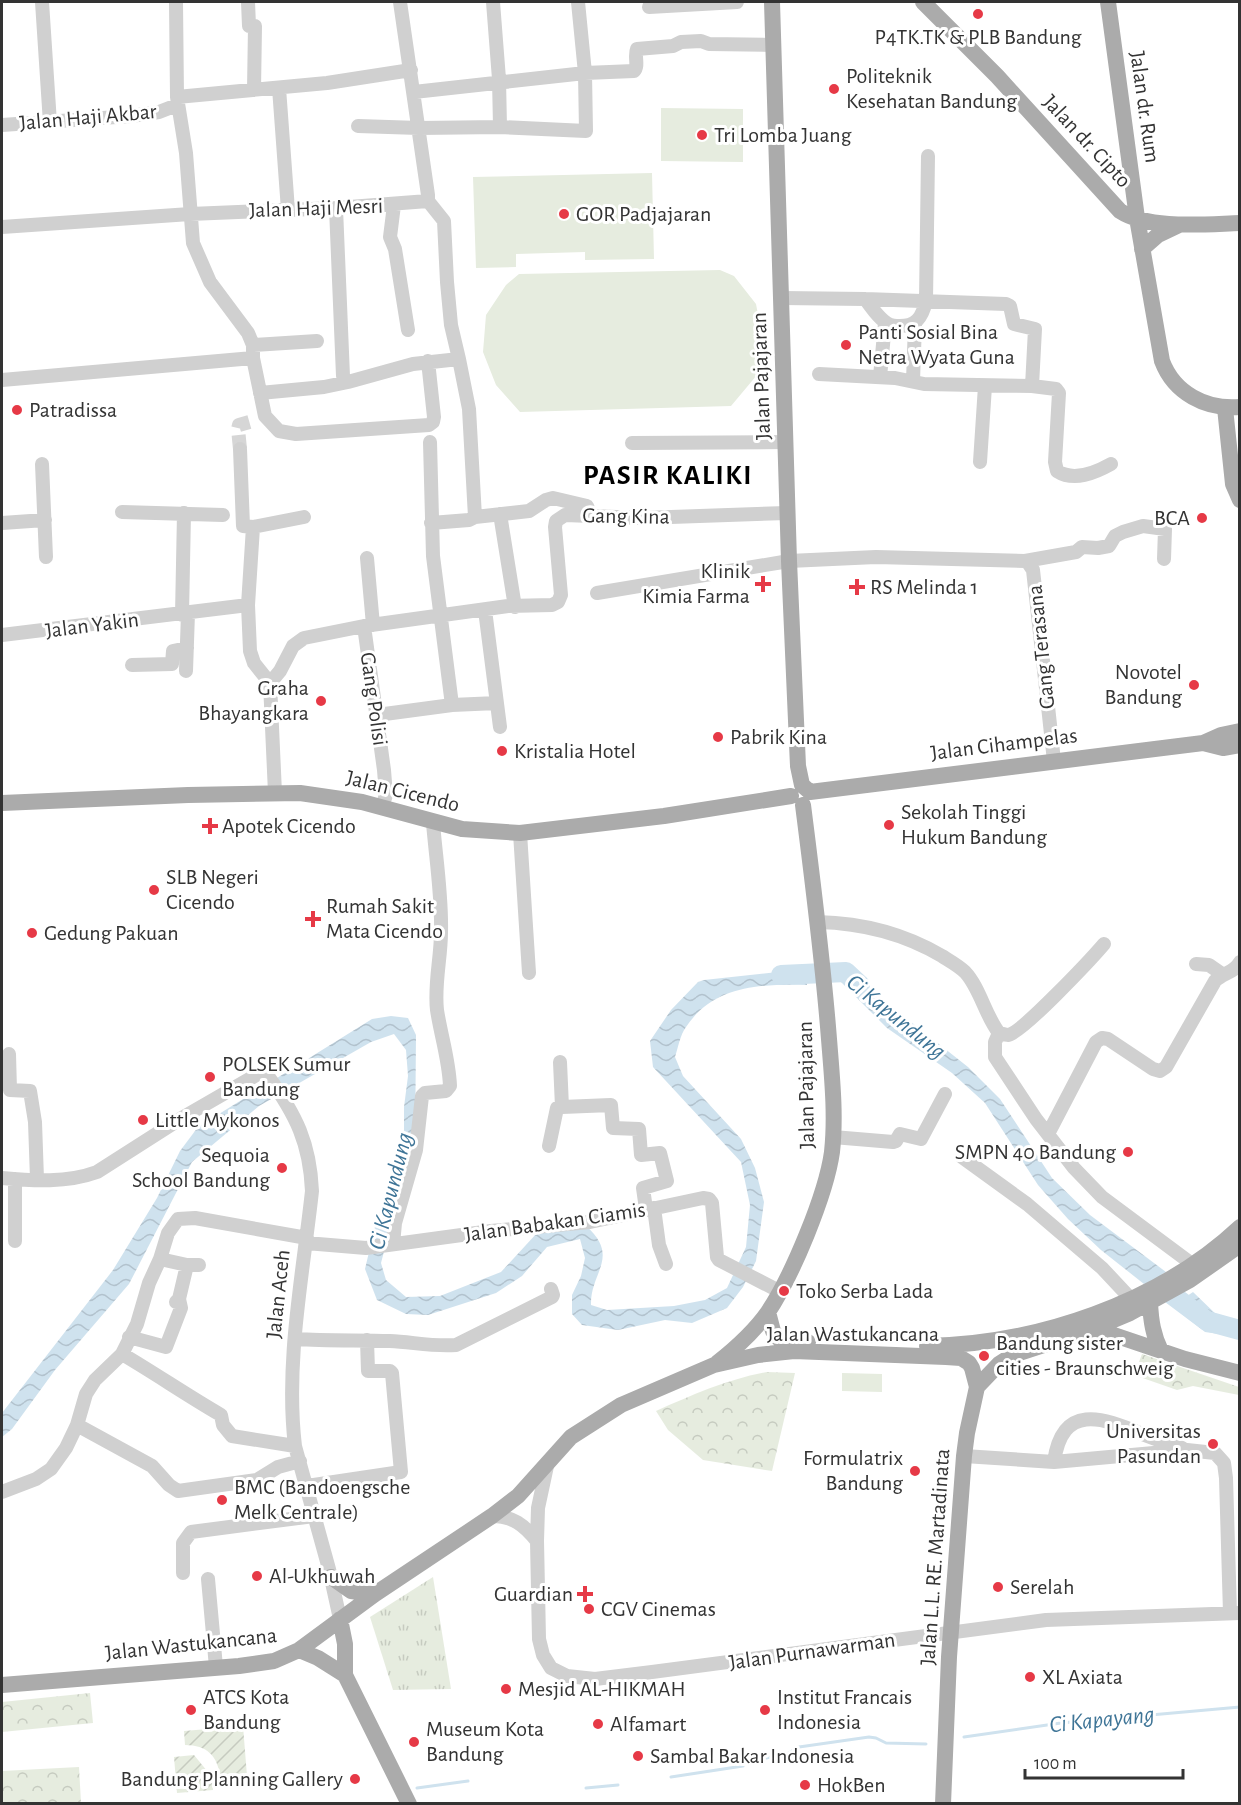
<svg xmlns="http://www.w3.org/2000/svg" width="1241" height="1805" viewBox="0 0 1241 1805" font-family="'Alegreya Sans',sans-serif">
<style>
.grass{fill:url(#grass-tufts)}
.forest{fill:url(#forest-crowns)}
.garden{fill:url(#garden-furrows)}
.pitch{fill:#e6ecdf}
.water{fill:url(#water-waves)}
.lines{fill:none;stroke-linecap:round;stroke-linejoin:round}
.stream{stroke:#cfe2ee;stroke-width:3}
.river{stroke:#cfe2ee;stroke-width:20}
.minor-tunnel{stroke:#d6d6d6;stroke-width:14;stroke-dasharray:14 7;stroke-linecap:butt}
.minor{stroke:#d0d0d0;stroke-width:14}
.major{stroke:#ababab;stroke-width:16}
.poi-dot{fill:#e63946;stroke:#fff;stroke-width:2}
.labels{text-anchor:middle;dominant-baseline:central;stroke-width:6;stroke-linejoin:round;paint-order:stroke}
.poi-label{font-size:22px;fill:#333;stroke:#fff;text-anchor:start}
.street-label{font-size:22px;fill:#333;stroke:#fff}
.water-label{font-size:24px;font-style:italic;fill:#3f7597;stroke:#fff}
.district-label{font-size:28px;font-weight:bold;letter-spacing:1.5px;fill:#000;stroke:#fff}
</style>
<defs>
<pattern id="grass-tufts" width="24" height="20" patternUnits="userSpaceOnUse" patternTransform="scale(1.5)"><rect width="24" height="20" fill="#e6ecdf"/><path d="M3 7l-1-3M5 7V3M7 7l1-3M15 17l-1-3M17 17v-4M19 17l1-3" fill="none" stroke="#c6cbc0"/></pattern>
<pattern id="forest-crowns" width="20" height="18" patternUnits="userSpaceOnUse" patternTransform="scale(1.5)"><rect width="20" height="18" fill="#e6ecdf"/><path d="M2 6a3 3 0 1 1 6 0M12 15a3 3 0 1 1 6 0" fill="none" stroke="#c6cbc0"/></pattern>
<pattern id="garden-furrows" width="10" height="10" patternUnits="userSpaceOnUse" patternTransform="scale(1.5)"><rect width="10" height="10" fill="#e6ecdf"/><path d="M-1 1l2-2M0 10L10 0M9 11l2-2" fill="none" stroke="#c6cbc0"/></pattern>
<pattern id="water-waves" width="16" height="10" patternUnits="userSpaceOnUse" patternTransform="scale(1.5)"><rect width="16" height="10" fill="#cfe2ee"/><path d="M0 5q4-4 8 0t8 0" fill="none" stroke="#b2c2cd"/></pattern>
</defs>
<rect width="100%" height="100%" fill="#fff"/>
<path class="grass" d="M433,1577L451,1689L393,1690L370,1617Z"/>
<path class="forest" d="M1142,1354L1239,1387V1395L1193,1386L1177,1390L1134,1375Z
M767,1372L795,1373L772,1471L703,1460L668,1430L656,1411C692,1395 728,1379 767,1372Z
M90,1693L93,1723L2,1732V1702Z
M79,1767L81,1803H2V1771Z"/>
<path class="garden" d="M243,1726L247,1776L220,1777C218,1756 207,1745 185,1745L184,1731Z
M194,1755L212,1777L213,1790L177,1793L174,1757Z"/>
<path class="pitch" d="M661,108L743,109V162L661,161Z
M652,173L654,259L585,260V252L516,254V267L476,268L473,177Z
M720,270L734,276L756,304L762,336L757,375L731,406L520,412L496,385L483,352L486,315L506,285L519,274Z
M842,1373L882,1374V1392L842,1391Z"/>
<path class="water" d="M837,964L856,974L882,999L968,1067L1000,1099L1052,1178L1090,1215L1166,1272L1144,1284L1101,1250L1068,1219L1038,1185L985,1103L952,1073L887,1028L839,980Z
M805,969L807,985C761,984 714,985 686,1027C680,1035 678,1048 675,1057L683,1076L741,1139L755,1168L764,1202L756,1261L743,1287L727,1308L692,1323L665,1320L618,1330L582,1325L572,1314V1295L581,1276L585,1258L580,1239L547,1247L522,1276L496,1293L428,1315L406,1314L377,1300L365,1269L377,1218L404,1139V1107L408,1076L406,1050L394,1034L371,1042L259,1106L192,1162L129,1284L55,1370L12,1429L2,1437V1413L113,1270L157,1198L180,1151L198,1127L372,1019L391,1016L408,1018L416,1035L415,1150L393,1217L381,1263L386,1280L406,1297L440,1296L501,1272L537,1233L586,1226C621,1257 590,1272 591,1305L607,1310L674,1306L705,1300L727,1288L746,1247L750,1205L741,1162L653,1067L650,1041L671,1010L698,982L704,980Z
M1193,1292L1221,1319L1239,1324V1337L1205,1332L1172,1306Z"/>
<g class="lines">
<path class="stream" d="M964,1737L1061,1723L1240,1707
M766,1758L787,1754L799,1747L869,1737L876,1738L886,1743L926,1744
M671,1777L743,1766
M417,1788L468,1781
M586,1788L618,1785"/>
<path class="river" d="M781,975L846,972L860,985
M1155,1282L1207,1321L1240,1330"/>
<path class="minor-tunnel" d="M240,449L238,429L239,425L253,421"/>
<path class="minor" d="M42,2L50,123
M176,2L177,97L186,153L193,243L210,282L248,333L253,345V358L265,416L279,431L296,434L429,425L433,422L434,417L428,361
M248,2L249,26H255L254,90
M400,2L428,195V201
M493,2L499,79L500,127
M649,7L737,2
M279,88L288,210
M414,92L585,73L634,71C639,66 634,56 637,49L673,46L681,42L701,41L709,44L773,45
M177,97L327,83L411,70
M2,125L131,116L159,112L177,105
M358,126L419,128L500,127L586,131L585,73L578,2
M394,205L390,237L395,249L408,330
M336,208L343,376
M2,227L190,214L336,208L428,201
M782,298L865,299L1006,304L1010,306L1014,324L1035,329L1032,386L924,384L895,378L819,374
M865,299C871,306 876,315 884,321C888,325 892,326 897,326C916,327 922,318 926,301L928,156
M253,345L317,341
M880,377L885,323
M2,380L253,358
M913,381L915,324
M1032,386L1056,389L1059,393L1055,462L1057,471C1074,482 1095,473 1111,464
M260,393L324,387L348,382L413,364L459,359L451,325L447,282L444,221L428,201
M430,442L433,556L452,705
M632,443L785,442
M240,449L243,526L253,527L248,605L250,651L254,663L270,683
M980,462L985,386
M42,464L46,557
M122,512L223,515
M500,514L515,607
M475,517L529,511L546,500L553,498L587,506L591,516
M2,523L45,520
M431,523L469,520L475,517L469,409L459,359
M253,527L304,517
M367,558L373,625
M1027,561L1033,570L1054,761
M597,593L789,561L876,557L1025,561L1076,552L1082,547L1098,548L1109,546L1115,536L1123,532L1143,526L1165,529L1164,559
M485,610L500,727
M182,615L184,513
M364,626L384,770L386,795L382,807
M2,635L248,605
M132,665L172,664L173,651L187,648
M186,671L188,613
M377,715L452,705L497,703
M275,793L270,683L280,671L293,646L304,638L364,626L508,606L552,605L558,602L561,595L555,527L556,521L565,515L642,518L787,513
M520,833L529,973
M818,922C862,923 903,933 942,956C950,961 959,966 965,972C980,988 985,1015 999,1033C999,1033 1007,1035 1008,1035C1022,1033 1092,958 1104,944
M1196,964L1209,965L1222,974
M999,1033L995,1042V1057L1036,1119L1074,1168L1102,1197L1192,1264
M9,1054L10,1090L30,1091L35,1122L37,1179
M560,1062L562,1107L611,1105L613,1128L639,1129L641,1155L660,1153L667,1181L643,1188L646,1209
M1048,1134L1096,1042L1102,1038L1108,1039L1153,1069L1160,1071L1166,1067L1215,981C1223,973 1234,973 1240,962
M833,1137L893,1142L896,1141L900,1134L921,1139L945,1094
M549,1146L557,1108L562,1107
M962,1157L1027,1204L1102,1268L1131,1299
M2,1178C33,1181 67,1183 97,1172L180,1119L258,1074L262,1072L268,1076C296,1115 310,1143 312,1191C303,1274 285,1363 295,1446L329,1569L340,1619
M15,1179V1241
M654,1208L659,1245L666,1264
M306,1243L366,1248L491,1231L590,1222L703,1198L709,1199L712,1203L717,1257L719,1260L779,1291
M393,1244L395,1223L416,1150L422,1096L425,1093L446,1091L450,1086C449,1060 441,1036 437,1010C434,984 441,958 441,932C442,896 436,859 433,823
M160,1259L187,1265H199
M176,1302L179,1299L187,1265
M129,1337L166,1347L181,1308L179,1299
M296,1339C327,1341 359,1340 390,1341C412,1342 434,1347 456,1345L552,1297L553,1295L551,1289
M122,1354C156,1374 188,1396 221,1415L223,1425L232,1436L295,1446
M77,1425L152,1466L169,1485L178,1491L257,1480L278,1467L300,1461
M964,1456L1054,1462L1187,1450L1215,1453L1224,1463L1226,1478L1230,1613
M1054,1462C1062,1403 1102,1417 1142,1434C1155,1439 1169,1444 1182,1448
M547,1466L538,1508L537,1541L539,1639L543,1655L551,1668L567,1676L595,1679L652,1672L1046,1620L1240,1613
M307,1486L401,1472L392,1373L390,1371H368L367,1340
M2,1492L36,1479L51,1469L66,1448L77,1425L86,1394L95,1380L122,1354L137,1324L149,1283L160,1259L168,1233L178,1219L195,1218L307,1238
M492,1516C513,1516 524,1525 537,1541
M183,1573V1543L191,1532L314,1516
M208,1579L216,1667"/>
<path class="major" d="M772,2L789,561L798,766L802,785L810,792
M923,2L997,76L1120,211C1149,230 1206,224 1240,223
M1108,2L1137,218L1162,361C1174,393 1206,410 1240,407
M1142,249L1158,235L1179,225
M1225,408L1233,484L1240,500
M1203,743L1223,748L1240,745
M810,792L1203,743L1221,735L1240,731
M2,803L188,795L300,793L362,802L462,829L520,833L664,816L791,796
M1150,1303C1151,1321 1153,1335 1161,1351
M768,1312L773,1331L779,1339L808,1342
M1088,1331L1114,1335L1185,1359L1240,1373
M927,1346C1037,1344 1159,1303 1240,1227
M717,1363C736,1348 754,1332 768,1312C792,1276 826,1195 832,1152C836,1115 832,1077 829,1039C823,961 813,883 803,805
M977,1387L999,1364L1013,1355L1087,1331L1130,1313L1190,1280L1240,1245
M331,1577L351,1591L375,1594
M340,1619L345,1644V1675L409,1804
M299,1650L318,1658L345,1675
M2,1685L239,1666L274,1661L299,1650L375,1594L492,1516L518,1496L571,1437L621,1405L714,1365L758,1355L794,1351L946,1357L961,1358L969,1363L972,1368L977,1387L967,1433L964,1456L949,1657L943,1804"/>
</g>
<g class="poi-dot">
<circle cx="978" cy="14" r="6"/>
<circle cx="834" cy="89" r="6"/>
<circle cx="702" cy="135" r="6"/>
<circle cx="564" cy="214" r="6"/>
<circle cx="846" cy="345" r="6"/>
<circle cx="17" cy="410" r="6"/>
<circle cx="1202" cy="518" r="6"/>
<path d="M760 575h6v6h6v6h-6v6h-6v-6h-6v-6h6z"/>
<path d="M854 578h6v6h6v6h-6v6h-6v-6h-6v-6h6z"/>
<circle cx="1194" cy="685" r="6"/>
<circle cx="321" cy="701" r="6"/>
<circle cx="718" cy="737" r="6"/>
<circle cx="502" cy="751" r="6"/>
<circle cx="889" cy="825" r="6"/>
<path d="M207 817h6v6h6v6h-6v6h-6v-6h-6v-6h6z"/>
<circle cx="154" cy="890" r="6"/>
<path d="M310 910h6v6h6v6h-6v6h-6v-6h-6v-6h6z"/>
<circle cx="32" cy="933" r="6"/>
<circle cx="210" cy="1077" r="6"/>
<circle cx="143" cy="1120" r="6"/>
<circle cx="1128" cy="1152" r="6"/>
<circle cx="282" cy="1168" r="6"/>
<circle cx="784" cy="1291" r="6"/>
<circle cx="984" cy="1356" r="6"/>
<circle cx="1213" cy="1444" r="6"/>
<circle cx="915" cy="1471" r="6"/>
<circle cx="222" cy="1500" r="6"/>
<circle cx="257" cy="1576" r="6"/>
<circle cx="998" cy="1587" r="6"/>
<path d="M582 1585h6v6h6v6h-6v6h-6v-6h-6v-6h6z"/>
<circle cx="589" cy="1609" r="6"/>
<circle cx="1030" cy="1677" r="6"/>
<circle cx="506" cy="1689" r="6"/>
<circle cx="191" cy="1710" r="6"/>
<circle cx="765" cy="1710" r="6"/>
<circle cx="598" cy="1724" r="6"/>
<circle cx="414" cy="1742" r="6"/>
<circle cx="638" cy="1756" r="6"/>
<circle cx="355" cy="1779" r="6"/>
<circle cx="805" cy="1785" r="6"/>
</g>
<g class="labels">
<g class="poi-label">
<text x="978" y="37" text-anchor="middle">P4TK.TK &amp; PLB Bandung</text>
<text x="846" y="76">Politeknik<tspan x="846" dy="25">Kesehatan Bandung</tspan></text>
<text x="714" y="135">Tri Lomba Juang</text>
<text x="576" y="214">GOR Padjajaran</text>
<text x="858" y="332">Panti Sosial Bina<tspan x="858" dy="25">Netra Wyata Guna</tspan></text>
<text x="29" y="410">Patradissa</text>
<text x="1190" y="518" text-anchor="end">BCA</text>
<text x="750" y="571" text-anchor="end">Klinik<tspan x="750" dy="25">Kimia Farma</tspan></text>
<text x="870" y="587">RS Melinda 1</text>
<text x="1182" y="672" text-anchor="end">Novotel<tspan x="1182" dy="25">Bandung</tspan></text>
<text x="309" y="688" text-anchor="end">Graha<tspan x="309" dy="25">Bhayangkara</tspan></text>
<text x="730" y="737">Pabrik Kina</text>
<text x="514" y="751">Kristalia Hotel</text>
<text x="901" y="812">Sekolah Tinggi<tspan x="901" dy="25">Hukum Bandung</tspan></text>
<text x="222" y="826">Apotek Cicendo</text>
<text x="166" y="877">SLB Negeri<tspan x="166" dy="25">Cicendo</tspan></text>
<text x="326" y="906">Rumah Sakit<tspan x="326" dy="25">Mata Cicendo</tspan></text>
<text x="44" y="933">Gedung Pakuan</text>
<text x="222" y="1064">POLSEK Sumur<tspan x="222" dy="25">Bandung</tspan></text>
<text x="155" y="1120">Little Mykonos</text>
<text x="1116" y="1152" text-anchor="end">SMPN 40 Bandung</text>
<text x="270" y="1155" text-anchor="end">Sequoia<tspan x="270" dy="25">School Bandung</tspan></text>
<text x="796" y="1291">Toko Serba Lada</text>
<text x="996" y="1343">Bandung sister<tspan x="996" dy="25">cities - Braunschweig</tspan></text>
<text x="1201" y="1431" text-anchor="end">Universitas<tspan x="1201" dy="25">Pasundan</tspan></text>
<text x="903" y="1458" text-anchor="end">Formulatrix<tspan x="903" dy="25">Bandung</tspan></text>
<text x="234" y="1487">BMC (Bandoengsche<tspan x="234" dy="25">Melk Centrale)</tspan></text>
<text x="269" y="1576">Al-Ukhuwah</text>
<text x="1010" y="1587">Serelah</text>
<text x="573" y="1594" text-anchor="end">Guardian</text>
<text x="601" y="1609">CGV Cinemas</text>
<text x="1042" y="1677">XL Axiata</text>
<text x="518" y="1689">Mesjid AL-HIKMAH</text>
<text x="203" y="1697">ATCS Kota<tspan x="203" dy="25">Bandung</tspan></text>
<text x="777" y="1697">Institut Francais<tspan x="777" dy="25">Indonesia</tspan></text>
<text x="610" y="1724">Alfamart</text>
<text x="426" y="1729">Museum Kota<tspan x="426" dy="25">Bandung</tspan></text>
<text x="650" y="1756">Sambal Bakar Indonesia</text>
<text x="343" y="1779" text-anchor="end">Bandung Planning Gallery</text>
<text x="817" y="1785">HokBen</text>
</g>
<g class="street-label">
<text transform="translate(1145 107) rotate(82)">Jalan dr. Rum</text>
<text transform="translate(88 117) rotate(-5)">Jalan Haji Akbar</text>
<text transform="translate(1087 141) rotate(47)">Jalan dr. Cipto</text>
<text transform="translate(316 208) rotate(-2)">Jalan Haji Mesri</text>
<text transform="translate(761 376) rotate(-92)">Jalan Pajajaran</text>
<text transform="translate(626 516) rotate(1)">Gang Kina</text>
<text transform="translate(92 625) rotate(-7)">Jalan Yakin</text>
<text transform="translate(1041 647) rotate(-96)">Gang Terasana</text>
<text transform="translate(374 699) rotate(82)">Gang Polisi</text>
<text transform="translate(1004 744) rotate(-7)">Jalan Cihampelas</text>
<text transform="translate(403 791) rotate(14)">Jalan Cicendo</text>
<text transform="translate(806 1085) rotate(-91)">Jalan Pajajaran</text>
<text transform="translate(555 1222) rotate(-8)">Jalan Babakan Ciamis</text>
<text transform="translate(278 1294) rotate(-84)">Jalan Aceh</text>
<text x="853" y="1334">Jalan Wastukancana</text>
<text transform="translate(935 1557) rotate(-86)">Jalan L.L. RE. Martadinata</text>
<text transform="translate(191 1644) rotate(-6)">Jalan Wastukancana</text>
<text transform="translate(812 1651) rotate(-8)">Jalan Purnawarman</text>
</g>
<g class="water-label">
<text transform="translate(896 1017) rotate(39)">Ci Kapundung</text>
<text transform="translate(391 1191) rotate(-76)">Ci Kapundung</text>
<text transform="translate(1102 1720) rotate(-6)">Ci Kapayang</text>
</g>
<g class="district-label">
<text x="668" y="476">PASIR KALIKI</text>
</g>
</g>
<rect width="1241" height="1805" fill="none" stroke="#333333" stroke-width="6"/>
<path d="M1025 1769v9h158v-9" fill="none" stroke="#333333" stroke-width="3"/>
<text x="1034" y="1769" font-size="18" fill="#333333" stroke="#ffffff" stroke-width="4.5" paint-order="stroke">100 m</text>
</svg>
